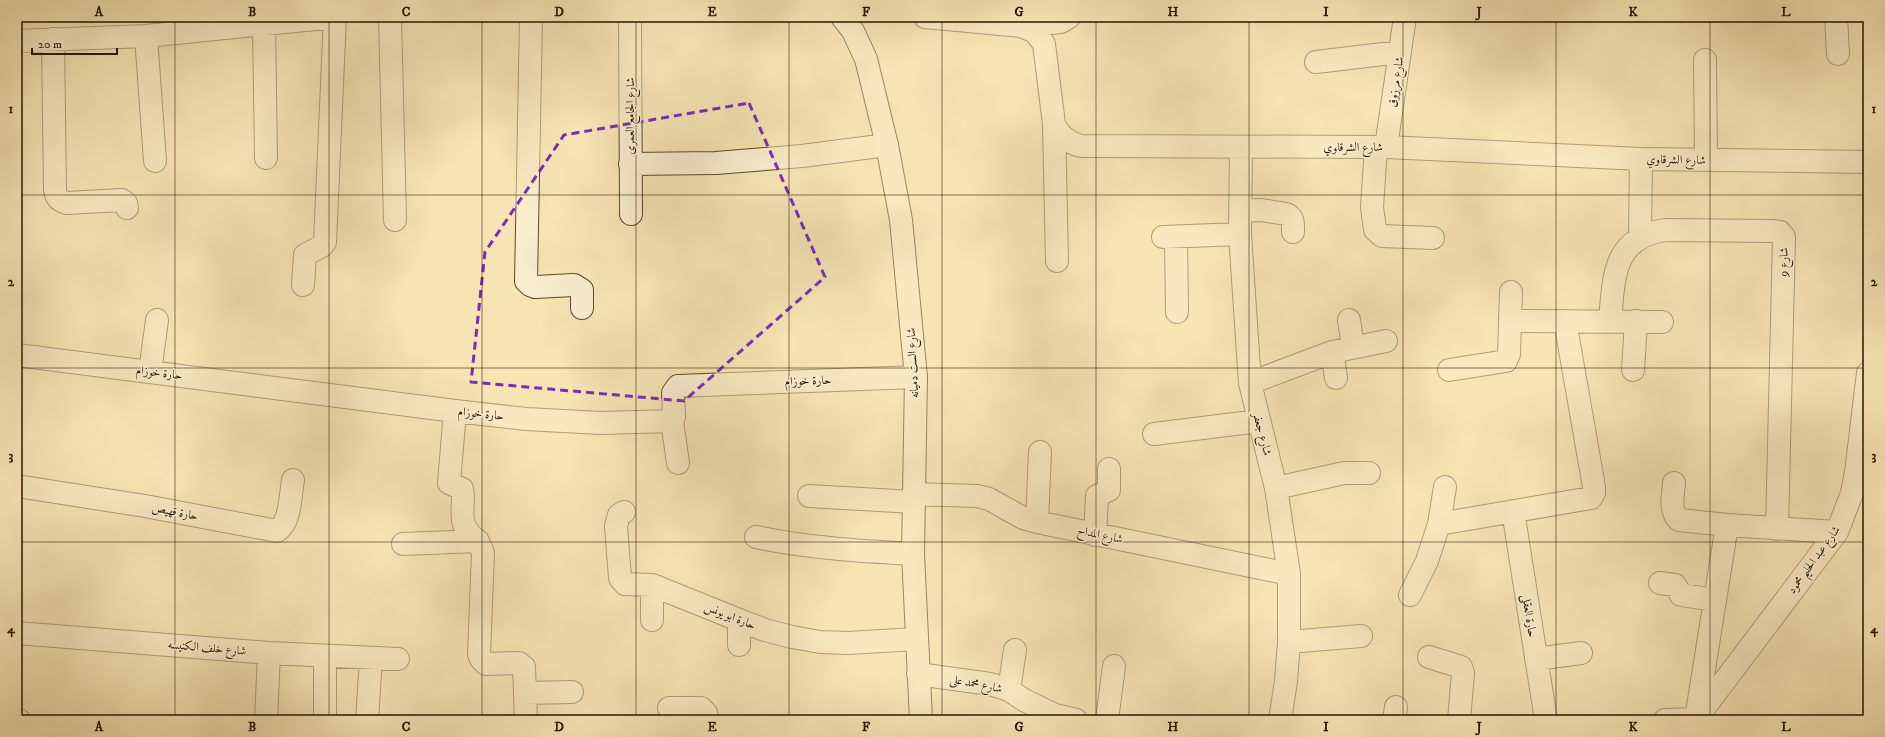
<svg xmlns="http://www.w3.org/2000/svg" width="1885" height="737" viewBox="0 0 1885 737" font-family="'IM FELL DW Pica',Amiri,serif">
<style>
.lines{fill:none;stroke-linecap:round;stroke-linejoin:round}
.street-casing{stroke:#5b482d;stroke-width:24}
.secondary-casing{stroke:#271400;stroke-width:24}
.street{stroke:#f9edce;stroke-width:22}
.secondary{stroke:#f9edce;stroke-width:22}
.marked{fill:none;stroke:#7b2cbf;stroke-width:3;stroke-dasharray:8 5;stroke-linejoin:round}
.grid{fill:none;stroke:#271400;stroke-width:1;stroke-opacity:0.55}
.labels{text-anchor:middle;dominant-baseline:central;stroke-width:3;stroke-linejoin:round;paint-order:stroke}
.street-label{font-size:12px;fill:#271400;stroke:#f9edce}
.neatline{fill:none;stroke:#271400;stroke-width:1.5}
.grid-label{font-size:13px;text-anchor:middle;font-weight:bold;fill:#271400}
</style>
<rect width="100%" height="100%" fill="#f6e4b3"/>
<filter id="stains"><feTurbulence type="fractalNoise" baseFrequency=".005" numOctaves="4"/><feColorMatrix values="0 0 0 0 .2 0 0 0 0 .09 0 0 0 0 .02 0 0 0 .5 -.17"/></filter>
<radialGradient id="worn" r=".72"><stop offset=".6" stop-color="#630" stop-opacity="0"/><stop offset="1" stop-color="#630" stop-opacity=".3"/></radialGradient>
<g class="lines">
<g class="street-casing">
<path id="street" d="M390,17L395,220
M531,17L526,281L530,285L535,287L574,285L582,290V308
M630,17L631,214
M925,17L1021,26L1035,32L1044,44L1054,124C1061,137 1067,142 1081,146L1386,147L1641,159L1868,162
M1836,17L1838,54
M264,25L266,158
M1021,26L1061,22L1069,17
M146,36L155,161
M53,39L55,190C56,198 59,201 67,203L122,200L126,203L127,208
M17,41L146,36L336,17
M1705,60L1706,160
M1316,62L1400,52
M1054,124L1057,261
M1241,147L1240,234L1250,383L1276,488L1289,574V642L1286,681L1280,720
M1376,147L1372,207L1375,230L1382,236L1433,238
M1386,147L1405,17
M630,164L716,163L802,156L887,145
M1240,211L1261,210L1286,214C1294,217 1293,224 1293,232
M1163,237L1240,234
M1176,237L1177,312
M1640,237L1641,159
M303,285L305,255L322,246L325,242L335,17
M1349,320L1353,347
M1510,321L1662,322
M1610,321C1614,278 1612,238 1665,230L1773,231L1780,232L1784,237L1777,529
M1332,352L1336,378
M17,355L455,411L526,419L601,423L672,421L674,417L673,393L678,386L916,377
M1449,370L1506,361L1509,354L1511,292
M1633,370L1636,321
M150,372L157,320
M1250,383L1332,352L1386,341
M455,411L449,483L462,489C465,500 460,513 464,524C468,536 480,540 483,553L479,654L481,659L486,664L519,663L524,667L526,720
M672,421L678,463
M1154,434L1259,421
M1674,483C1673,495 1669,511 1679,520L1727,525L1837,532
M17,486L145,506L277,531C291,522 290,496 293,480
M1276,488L1344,473H1369
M914,494L977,496L989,499L1023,518L1037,522L1289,574
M809,496L914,502
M1513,511L1546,720
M624,512L619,515L616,526L620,578L625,584L652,585L739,620L765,630L792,637L820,642L848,643L916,639
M1037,522L1040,452
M1439,524L1591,498L1594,493V487L1565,321
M1095,535L1097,496L1109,490V469
M756,537C809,548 860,551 913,554
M403,544L478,541
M1660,583L1675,585L1681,595L1715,600
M652,585V620
M1410,595L1427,561L1439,524L1445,487
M739,620V645
M17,633L269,653L398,659
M1289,642L1361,636
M1429,657L1461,667L1463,673L1459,720
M1536,659L1581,653
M918,674L990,684L1009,690L1024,700L1055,715L1076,720
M1009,690L1015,650
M525,693L572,692
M669,708H701L706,713L707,720
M17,720H19
M266,720L269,653
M325,720V656
M367,720L371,658
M1107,720L1114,666
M1394,720L1396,707
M1665,720L1696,719L1727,525
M1695,720L1837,532L1852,493L1856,472L1868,373"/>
</g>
<g class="secondary-casing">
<path id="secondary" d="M842,17L853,31L866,59L887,145L901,220L916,377L913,554L921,720"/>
</g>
<use href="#street" class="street"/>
<use href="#secondary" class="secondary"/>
</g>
<path d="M0 0H1885V737H0ZM749,103L825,277L684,401L471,382L485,252L564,135Z" fill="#f6e4b3" fill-opacity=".55" fill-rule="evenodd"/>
<path class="marked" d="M749,103L825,277L684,401L471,382L485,252L564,135Z"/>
<path class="grid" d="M175,17V720M329,17V720M482,17V720M636,17V720M789,17V720M942,17V720M1096,17V720M1249,17V720M1403,17V720M1556,17V720M1710,17V720M17,195H1868M17,368H1868M17,542H1868"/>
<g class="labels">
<g class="street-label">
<text transform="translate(1396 82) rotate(-81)">شارع مرزوق</text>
<text transform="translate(630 116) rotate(-90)">شارع الجامع العمرى</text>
<text x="1353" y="147">شارع الشرقاوي</text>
<text transform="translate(1676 160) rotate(1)">شارع الشرقاوي</text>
<text transform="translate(1784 262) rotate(-89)">شارع 9</text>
<text transform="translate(913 363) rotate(-93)">شارع الست دميانه</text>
<text transform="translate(159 373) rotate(7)">حارة خوزام</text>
<text transform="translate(808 381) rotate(-2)">حارة خوزام</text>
<text transform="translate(481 414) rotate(6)">حارة خوزام</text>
<text transform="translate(1262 434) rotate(75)">شارع جعفر</text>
<text transform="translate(175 512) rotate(11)">حارة قهيص</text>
<text transform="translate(1100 535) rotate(12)">شارع المداح</text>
<text transform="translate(1814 560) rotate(-54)">شارع عبد الحليم محمود</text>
<text transform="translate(730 616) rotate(22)">حارة ابو يونس</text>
<text transform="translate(1529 616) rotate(81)">حارة العقلى</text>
<text transform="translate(207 648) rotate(5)">شارع خلف الكنيسه</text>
<text transform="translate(976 684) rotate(11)">شارع محمد على</text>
</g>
</g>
<rect width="1885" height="737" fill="none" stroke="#f6e4b3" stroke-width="44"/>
<path d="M32 48v6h85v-6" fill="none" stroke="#271400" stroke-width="2"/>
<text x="38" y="48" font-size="12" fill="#271400" stroke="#f9edce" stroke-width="3" paint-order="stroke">20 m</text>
<rect x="22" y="22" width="1841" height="693" class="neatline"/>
<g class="grid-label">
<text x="99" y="16">A</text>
<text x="252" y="16">B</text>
<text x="406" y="16">C</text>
<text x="559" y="16">D</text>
<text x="712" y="16">E</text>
<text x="866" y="16">F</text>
<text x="1019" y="16">G</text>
<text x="1173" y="16">H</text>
<text x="1326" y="16">I</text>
<text x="1479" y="16">J</text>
<text x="1633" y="16">K</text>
<text x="1786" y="16">L</text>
<text x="11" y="113">1</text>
<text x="1874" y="113">1</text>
<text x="11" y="286">2</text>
<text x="1874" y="286">2</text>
<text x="11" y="460">3</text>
<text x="1874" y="460">3</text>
<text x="11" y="633">4</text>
<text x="1874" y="633">4</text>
<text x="99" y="731">A</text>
<text x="252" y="731">B</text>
<text x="406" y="731">C</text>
<text x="559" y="731">D</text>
<text x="712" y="731">E</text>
<text x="866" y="731">F</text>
<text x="1019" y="731">G</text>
<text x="1173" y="731">H</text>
<text x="1326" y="731">I</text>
<text x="1479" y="731">J</text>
<text x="1633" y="731">K</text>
<text x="1786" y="731">L</text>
</g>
<rect width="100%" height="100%" filter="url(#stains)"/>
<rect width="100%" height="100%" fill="url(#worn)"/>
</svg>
